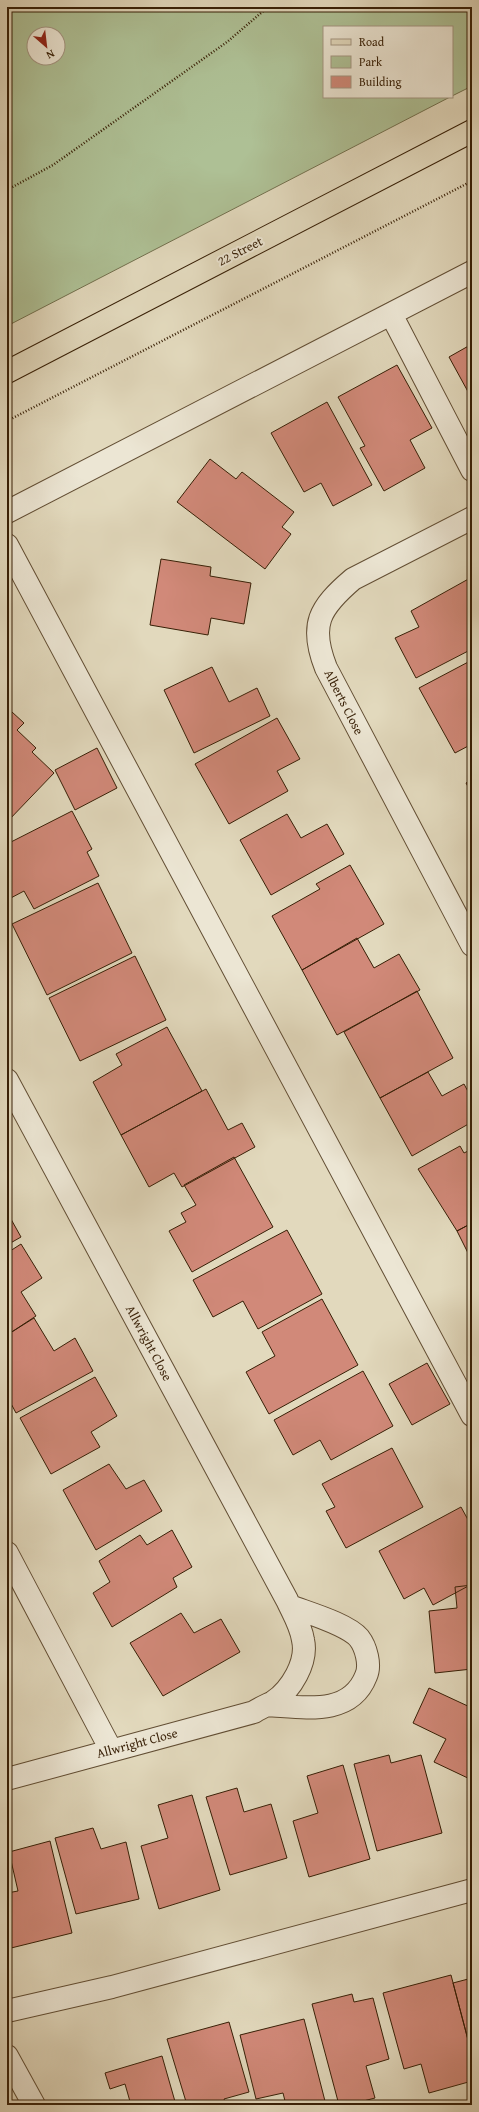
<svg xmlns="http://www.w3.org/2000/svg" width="479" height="2112" viewBox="0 0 479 2112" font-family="'Gentium Book Plus',serif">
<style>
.green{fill:#aec095;stroke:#72704e;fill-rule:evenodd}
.building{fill:#d18979;stroke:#371f06}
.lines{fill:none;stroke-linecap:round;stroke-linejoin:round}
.minor-casing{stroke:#624e34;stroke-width:24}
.major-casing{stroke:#371f06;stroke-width:24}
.path{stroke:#371f06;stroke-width:2.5;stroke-dasharray:1 2;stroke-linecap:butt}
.minor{stroke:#ece6d4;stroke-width:22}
.major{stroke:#e2d9bd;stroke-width:22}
.labels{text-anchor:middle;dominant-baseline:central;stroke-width:4;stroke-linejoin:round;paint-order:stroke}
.street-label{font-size:13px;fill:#371f06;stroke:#ece6d4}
</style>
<rect width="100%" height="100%" fill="#e2d9bd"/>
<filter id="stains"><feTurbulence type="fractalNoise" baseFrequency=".005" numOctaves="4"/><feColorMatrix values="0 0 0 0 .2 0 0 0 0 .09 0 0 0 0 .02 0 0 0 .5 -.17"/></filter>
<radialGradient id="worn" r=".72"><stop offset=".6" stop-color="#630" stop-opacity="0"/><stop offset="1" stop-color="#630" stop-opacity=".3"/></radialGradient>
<path class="green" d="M7,7H472V86L452,96V27H324V97H450L7,326ZM34,34H58V58H34Z"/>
<path class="building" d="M472,344V399L449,357Z
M397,365L432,428L410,440L425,468L384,491L360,448L365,446L338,397Z
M327,402L372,485L333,506L321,483L304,492L271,433Z
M210,459L236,479L242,472L294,512L282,527L291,534L265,569L177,502Z
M161,559L211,567L210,576L251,583L244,624L211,618L208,635L150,625Z
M472,577V649L416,678L395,638L419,627L411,611Z
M472,660V744L455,753L419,688Z
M212,667L229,702L257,688L270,716L194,753L164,690Z
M12,712L24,723L17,730L36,748L32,752L54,773L7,822V718Z
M277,718L300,759L277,771L288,791L229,824L195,764Z
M97,748L117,788L75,810L55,770Z
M472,779V794L466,783Z
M72,811L92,849L87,852L99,876L34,909L24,891L7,900V844Z
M287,814L301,838L327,824L344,854L271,895L240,840Z
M350,865L384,924L302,970L272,916L320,889L316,884Z
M98,883L132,953L47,995L12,924Z
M357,938L374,968L399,954L420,990L337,1035L302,970Z
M135,956L166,1020L80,1061L49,998Z
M417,991L453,1058L380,1098L344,1032Z
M167,1027L202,1091L121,1135L93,1082L122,1065L116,1054Z
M428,1072L442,1096L464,1084L472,1099V1122L412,1156L380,1098Z
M206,1089L228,1130L242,1123L255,1147L182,1187L174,1173L149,1187L121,1135Z
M460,1146L464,1153L472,1149V1223L457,1231L418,1169Z
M234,1157L273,1227L192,1272L169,1231L186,1222L181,1213L196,1205L184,1185Z
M7,1212L21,1237L7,1245Z
M472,1223V1261L457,1231Z
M287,1230L322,1294L258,1329L243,1301L213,1317L193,1280Z
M21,1244L42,1278L21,1292L36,1316L7,1335V1253Z
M322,1299L358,1365L269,1414L246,1372L275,1356L262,1332Z
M34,1318L54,1351L75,1338L93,1371L16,1413L7,1396V1335Z
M427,1363L450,1404L412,1425L389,1384Z
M363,1371L393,1426L331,1460L320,1440L293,1455L274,1420Z
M95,1377L117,1416L91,1432L100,1447L51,1474L20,1418Z
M392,1448L423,1507L346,1548L326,1511L335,1507L322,1484Z
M109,1464L126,1489L144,1480L162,1511L96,1550L63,1490Z
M461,1507L472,1527V1584L433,1605L424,1588L404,1599L379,1551Z
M172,1530L192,1567L173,1578L177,1587L112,1627L93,1593L110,1582L99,1561L140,1535L147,1545Z
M472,1585V1669L435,1673L429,1611L457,1608L455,1587Z
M181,1613L194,1633L221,1619L240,1652L163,1696L130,1643Z
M429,1688L472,1708V1780L434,1762L446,1739L413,1723Z
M389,1755L391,1763L421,1755L442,1833L377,1851L354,1764Z
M343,1765L370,1859L309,1877L293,1821L318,1813L307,1776Z
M237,1788L244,1812L271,1804L287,1858L230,1875L206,1797Z
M192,1795L220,1890L159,1909L141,1846L168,1838L158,1805Z
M93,1828L101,1849L126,1842L139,1899L76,1914L55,1838Z
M50,1841L72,1933L7,1949V1893L18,1891L9,1852Z
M451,1975L472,2055V2081L429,2093L421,2064L404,2069L383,1993Z
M472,1978V2055L453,1983Z
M352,1994L354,2002L373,1998L389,2059L366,2066L375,2098L348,2105H339L312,2004Z
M304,2019L326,2105H286L283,2093L256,2099L240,2035Z
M229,2022L249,2092L224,2099L226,2105H187L167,2039Z
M162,2056L176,2105H131L125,2084L110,2089L105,2073Z"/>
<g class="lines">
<g class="minor-casing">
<path id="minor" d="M391,314L472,470
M7,512L472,272
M472,518L353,579C319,608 309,625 326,668L472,945
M7,545L472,1415
M7,1080L287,1600C293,1613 301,1626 303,1640C308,1662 291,1690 273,1702C267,1705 260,1708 254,1712L7,1779
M7,1553L111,1750
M267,1705C303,1707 350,1717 366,1676C371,1665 366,1647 359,1638C347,1624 308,1613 290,1606
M7,2011L112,1987L472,1890
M7,2056L34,2105"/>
</g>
<g class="major-casing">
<path id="major" d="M7,372L472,131"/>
</g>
<path class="path" d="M7,190L53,165L227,42L268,7
M7,421L472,181"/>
<use href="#minor" class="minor"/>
<use href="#major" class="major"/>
</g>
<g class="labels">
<g class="street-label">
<text transform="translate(240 251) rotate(-27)">22 Street</text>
<text transform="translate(344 702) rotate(63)">Alberts Close</text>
<text transform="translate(149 1343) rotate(62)">Allwright Close</text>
<text transform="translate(137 1743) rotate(-15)">Allwright Close</text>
</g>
</g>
<rect width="479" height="2112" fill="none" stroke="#e2d9bd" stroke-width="24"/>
<rect x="8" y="8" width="463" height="2096" fill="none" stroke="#371f06" stroke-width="2"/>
<rect x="12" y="12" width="455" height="2088" fill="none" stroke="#371f06"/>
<rect x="323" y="26" width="130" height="72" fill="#ece6d4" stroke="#a49682"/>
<rect x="331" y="39" width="20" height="6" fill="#e2d9bd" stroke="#a49682"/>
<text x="359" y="46" font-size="12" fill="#371f06">Road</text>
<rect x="331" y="56" width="20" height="12" fill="#aec095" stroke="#a49682"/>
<text x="359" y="66" font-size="12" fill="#371f06">Park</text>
<rect x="331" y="76" width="20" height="12" fill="#d18979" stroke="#a49682"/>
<text x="359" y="86" font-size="12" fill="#371f06">Building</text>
<g transform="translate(46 46) rotate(152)"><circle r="19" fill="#ece6d4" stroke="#a49682"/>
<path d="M0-3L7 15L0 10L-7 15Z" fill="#8f2418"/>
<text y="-6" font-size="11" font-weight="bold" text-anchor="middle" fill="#371f06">N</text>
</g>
<rect width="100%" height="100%" filter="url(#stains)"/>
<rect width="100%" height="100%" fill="url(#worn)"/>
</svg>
